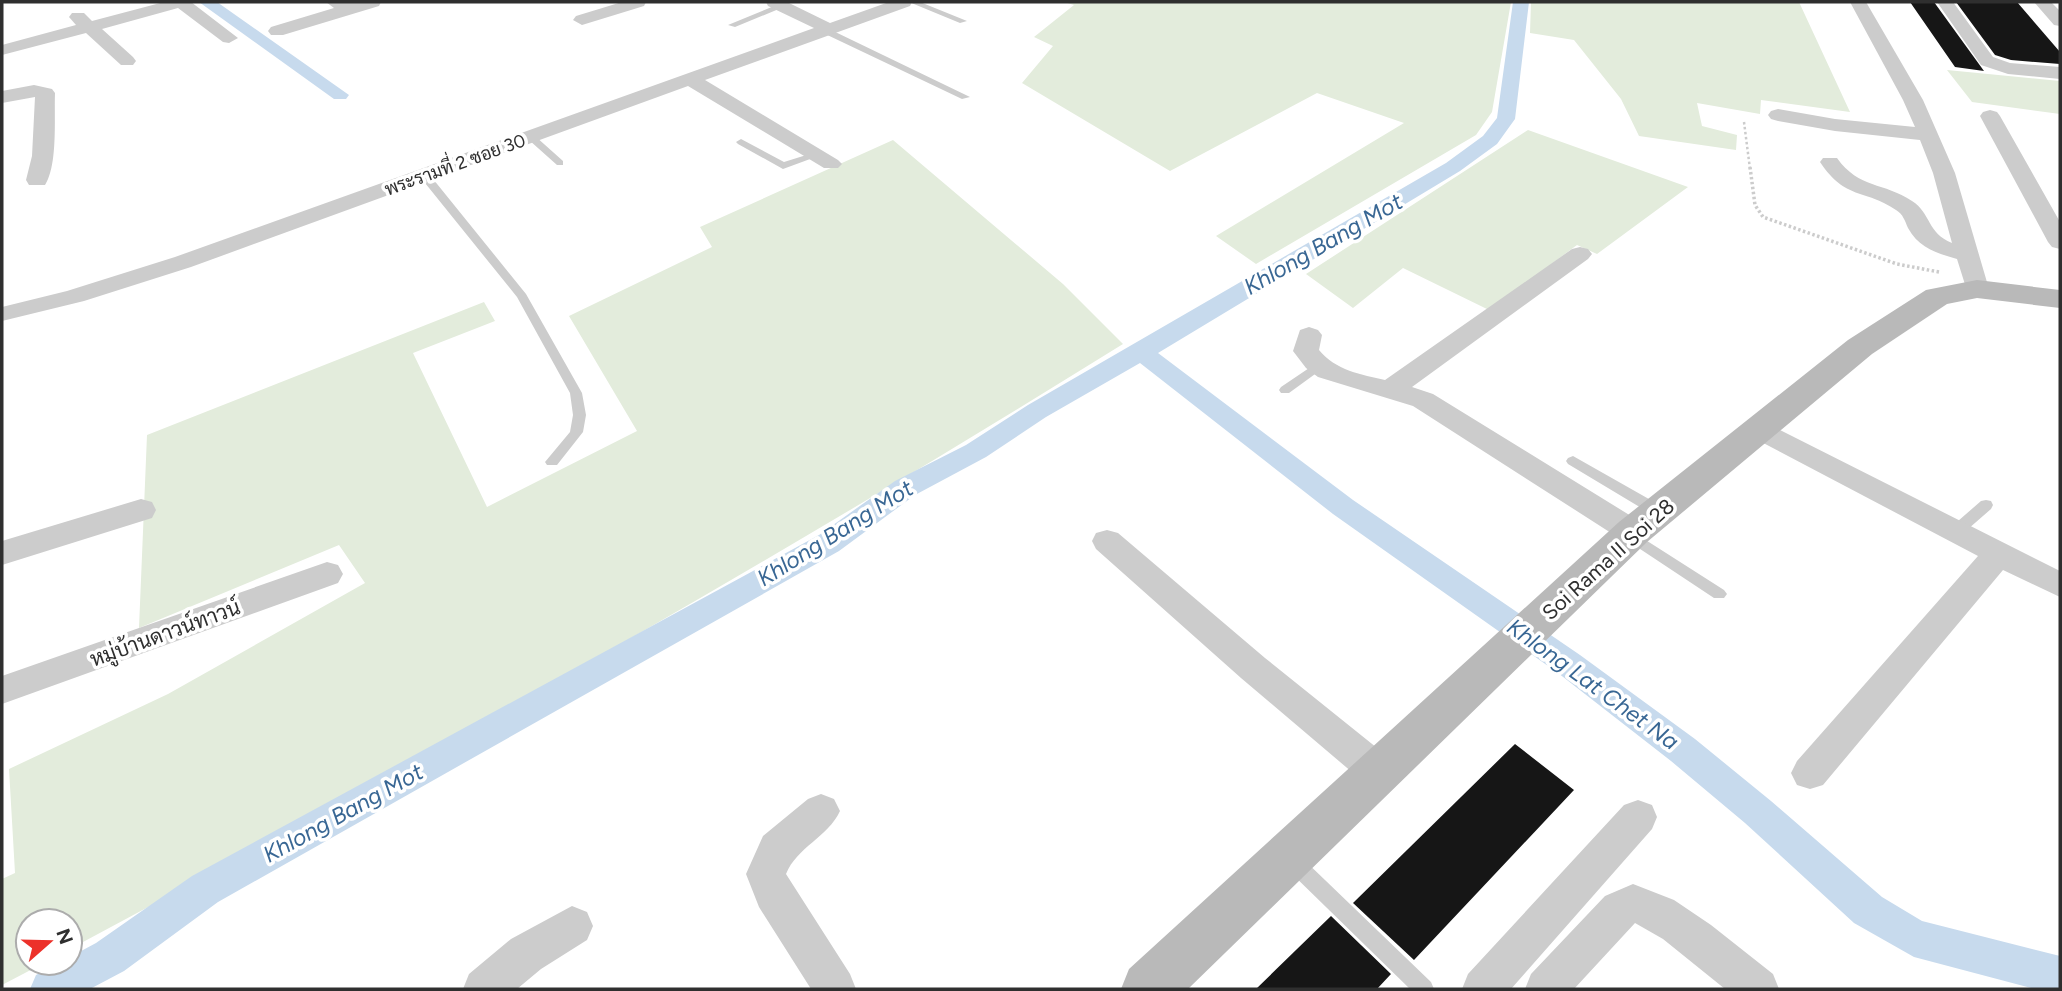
<svg xmlns="http://www.w3.org/2000/svg" width="2062" height="991" viewBox="0 0 2062 991" font-family="Figtree,Sarabun,sans-serif">
<style>
.green{fill:#e3ecdc}
.lines{fill:none;stroke-linecap:round;stroke-linejoin:round}
.canal{fill:#c7daed;fill-rule:evenodd}
.building{fill:#161616}
.path-far1{stroke:#ccc;stroke-width:2.5;stroke-dasharray:2.5 2.5;stroke-linecap:butt}
.path{stroke:#ccc;stroke-width:3.5;stroke-dasharray:2.5 2.5;stroke-linecap:butt}
.lane{fill:#ccc;fill-rule:evenodd}
.street{fill:#ccc;fill-rule:evenodd}
.secondary{fill:#b9b9b9;fill-rule:evenodd}
.labels{text-anchor:middle;dominant-baseline:central;stroke-width:7;stroke-linejoin:round;paint-order:stroke}
.far-street-label{font-size:18px;fill:#2f2f2f;stroke:#fff}
.street-label{font-size:21px;fill:#2f2f2f;stroke:#fff}
.water-label{font-size:23px;font-style:italic;fill:#396794;stroke:#fff}
</style>
<rect width="100%" height="100%" fill="#fff"/>
<path class="green" d="M1064,2H1511L1492,112L1476,135L1256,264L1216,236L1404,123L1317,93L1170,171L1022,83L1053,46L1034,37L1074,5Z
M1531,2H1799L1850,112L1761,100L1760,114L1697,103L1702,126L1737,135L1736,150L1639,136L1621,99L1574,40L1530,33Z
M1947,70L2060,81V114L1972,102Z
M1528,130L1688,187L1597,254L1577,245L1489,310L1403,268L1353,308L1306,274Z
M893,140L1063,284L1123,344C779,558 427,758 70,949V921H28V963H44L2,985V879L15,873L9,769L168,694L365,583L339,545L139,628L147,435L484,302L495,321L413,353L487,507L637,431L569,316L712,247L700,227Z"/>
<g class="lines">
<path class="canal" d="M199,2H217L349,95L346,99H334Z
M1513,2H1529L1515,119L1497,144L1460,171L1158,353L1353,500L1580,655L1695,739L1771,801L1882,897L1922,921L2060,956V989H2035L1914,957L1854,923L1745,823L1671,761L1558,673L1333,514L1140,363L1046,417L986,457L915,495L839,551L218,902L124,971L90,989H30L36,975L58,963H70V957L96,943L192,876L819,535L895,481L966,445L1028,405L1446,163L1483,136L1497,118Z"/>
</g>
<path class="building" d="M1910,2H1934L1984,71L1955,67Z
M1956,2H2017L2060,52V64L2011,60L1995,55Z
M1515,744L1574,790L1414,960L1353,903Z
M1331,916L1391,974L1377,989H1256Z"/>
<g class="lines">
<path class="path-far1" d="M1744,122L1750,169"/>
<path class="path" d="M1750,167L1755,205L1763,217L1897,264L1939,272"/>
<path class="lane" d="M909,2H920L967,21L960,23Z
M779,4L786,6L735,27L728,25Z
M821,28H827L970,97L962,99L821,32Z
M529,136H535L563,161V165H557L529,140Z
M741,139L784,162L816,152L821,155L783,169L738,144L736,142Z
M425,173L429,174L526,294L582,393L586,415L583,432L557,465H547L545,462L570,432L573,415L570,393L517,297L421,178L420,176Z
M1318,362L1324,366L1322,369L1289,393H1281L1279,390L1281,387Z
M1573,456L1663,507L1665,511L1663,515H1653L1568,464L1566,461L1568,458Z
M1986,500L1991,501L1993,505L1991,509L1960,536H1950L1948,532L1950,528L1981,501Z
M1630,530L1724,590L1727,594L1724,598H1714L1625,539L1623,535L1625,531Z
M1292,852L1299,855L1431,982L1434,989H1410L1285,867L1283,861L1285,855Z"/>
<path class="street" d="M164,2H191L238,38L229,43L223,42L178,8L102,29L133,57L136,61L133,65H121L86,33L2,55V45L76,25L69,17L72,13H84L92,21Z
M326,2H381L379,6L283,35H271L268,31L271,27L334,8Z
M622,2H646L644,6L582,25L573,20L576,16Z
M766,2H787L830,23L889,2H912L910,6L705,80L838,160L842,164L838,168H824L688,86L191,267L84,301L2,321V307L67,291L175,257L814,28L768,6Z
M1850,2H1866L1923,100L1955,173L1989,289L1986,294L1977,296L1968,294L1957,259C1936,253 1919,248 1908,228C1905,221 1903,214 1896,210C1864,188 1846,201 1820,162L1823,158H1837C1859,189 1884,182 1912,201C1931,213 1927,233 1952,243L1933,173L1920,140L1835,131L1778,121L1771,119L1768,115L1771,111L1778,109L1835,119L1915,127L1903,100Z
M1937,2H1953L1993,57L2010,63L2060,67V79L2008,74L1981,65Z
M2034,2H2051L2060,11V26L2054,25Z
M34,85L52,89L55,93C54,117 58,165 45,185H29L26,180L32,156L35,97L2,103V91Z
M1990,110L1997,112L2000,116L2060,222V249L2052,247L2048,242L1980,116L1983,112Z
M1580,247L1588,249L1592,254L1588,259L1412,387L1433,394L1644,524L1648,532L1644,540L1633,543L1622,540L1413,406L1318,377L1306,368L1293,351L1300,330L1309,327L1318,330L1322,335L1319,350C1335,370 1362,375 1385,380L1572,249Z
M1760,420L2060,571V597L2003,570L1823,785L1810,789L1797,785L1791,773L1797,761L1978,556L1750,436L1746,429L1750,422Z
M141,499L152,502L156,510L152,518L2,565V541Z
M1107,530L1118,533L1265,658L1392,760L1398,772L1392,784L1379,788L1366,784L1241,678L1096,549L1092,541L1096,533Z
M327,562L338,565L343,574L338,583L2,704V676Z
M821,794L834,799L840,811C828,837 797,847 786,874L850,974L856,989H811L759,907L746,874L763,836L808,799Z
M1638,800L1652,805L1657,817L1652,829L1511,989H1462L1468,974L1624,805Z
M1633,884L1674,900L1711,925L1773,974L1779,989H1725L1663,939L1635,923L1574,989H1525L1531,974L1605,896Z
M572,906L587,912L593,926L587,940L541,969L517,989H463L469,974L511,939Z"/>
<path class="secondary" d="M1977,280L2060,290V308L1977,298L1947,304L1872,354L1647,542L1188,989H1121L1129,969L1619,522L1848,340L1926,290Z"/>
</g>
<g class="labels">
<g class="far-street-label">
<text transform="translate(455 165) rotate(-20)">พระรามที่ 2 ซอย 30</text>
</g>
<g class="street-label">
<text transform="translate(1608 559) rotate(-42)">Soi Rama II Soi 28</text>
<text transform="translate(165 633) rotate(-20)">หมู่บ้านดาวน์ทาวน์</text>
</g>
<g class="water-label">
<text transform="translate(1323 244) rotate(-30)">Khlong Bang Mot</text>
<text transform="translate(835 533) rotate(-32)">Khlong Bang Mot</text>
<text transform="translate(1593 684) rotate(36)">Khlong Lat Chet Na</text>
<text transform="translate(343 813) rotate(-29)">Khlong Bang Mot</text>
</g>
</g>
<rect width="2062" height="991" fill="none" stroke="#2f2f2f" stroke-width="7"/>
<g transform="translate(49 942) rotate(70)"><circle r="33" fill="#ffffff" stroke="#acacac" stroke-width="2"/>
<path d="M0-5L12 26L0 18L-12 26Z" fill="#ec312a"/>
<text y="-10" font-size="19" font-weight="bold" text-anchor="middle" fill="#2f2f2f">N</text>
</g>
</svg>
